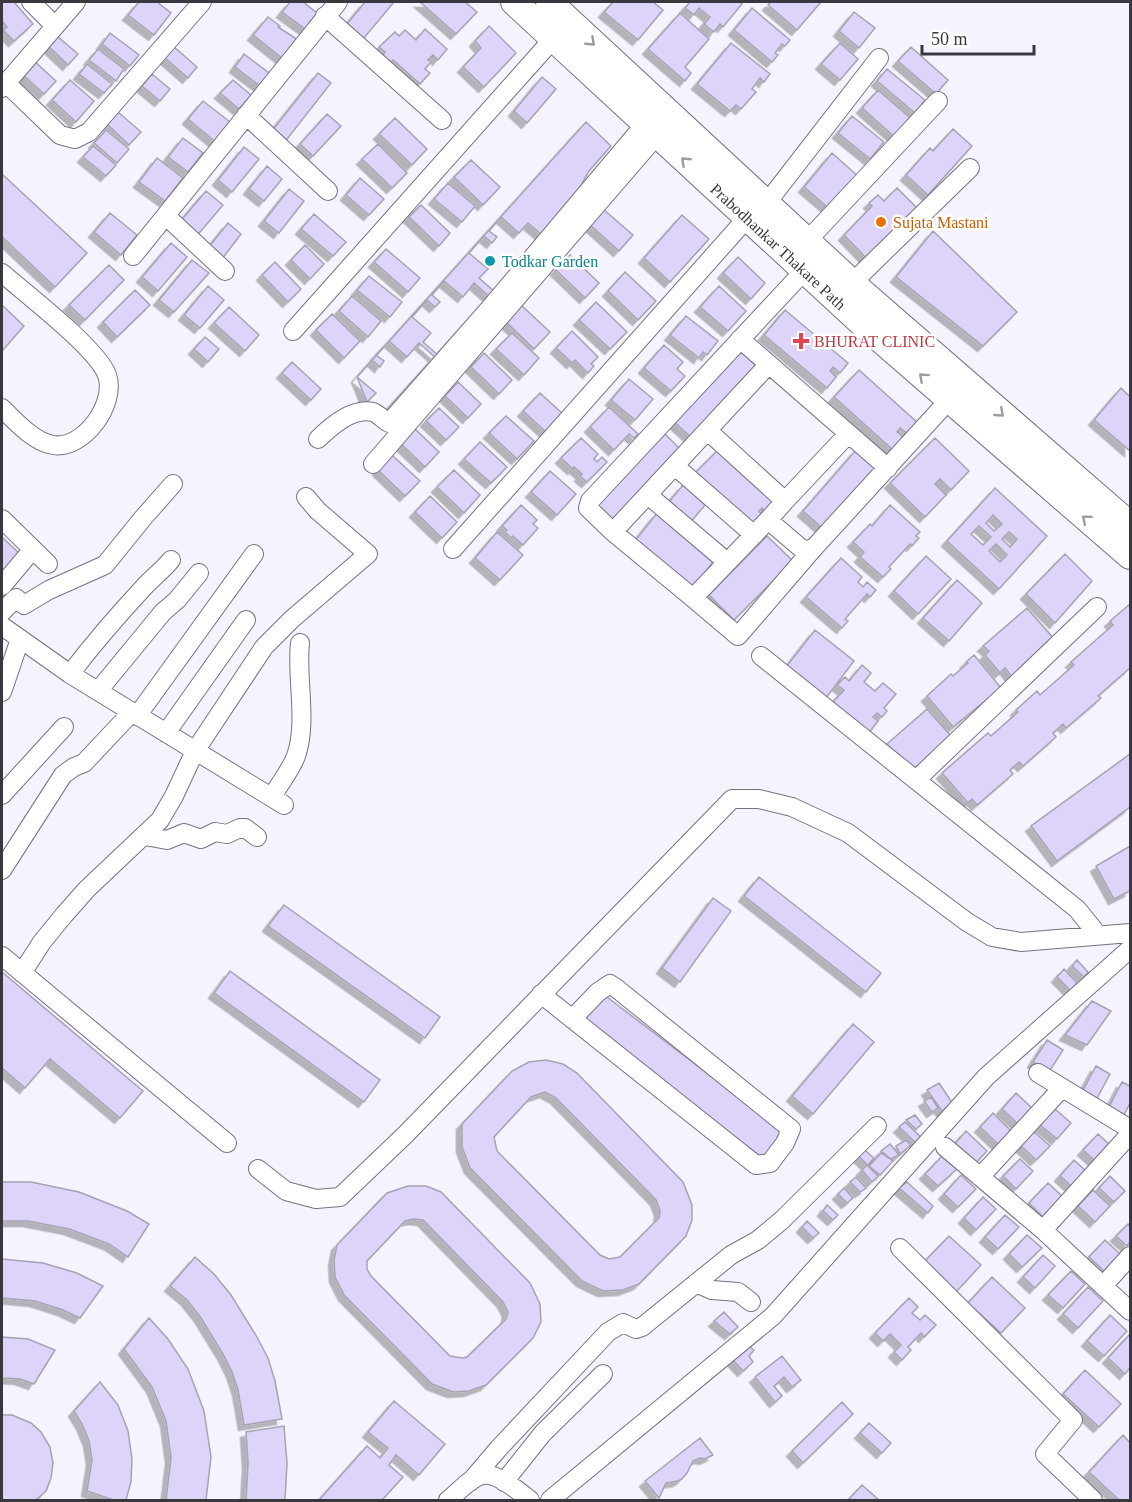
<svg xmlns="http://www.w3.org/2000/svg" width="1132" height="1502" viewBox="0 0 1132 1502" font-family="'Times New Roman',serif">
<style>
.building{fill:#ded3f8;stroke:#a6a2b2;stroke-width:1.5;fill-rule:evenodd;filter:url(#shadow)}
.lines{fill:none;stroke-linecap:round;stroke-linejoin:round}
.street-casing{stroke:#767181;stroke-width:20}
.secondary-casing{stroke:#767181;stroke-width:28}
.street{stroke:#fff;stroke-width:18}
.secondary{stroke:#fff;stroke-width:26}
.oneway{stroke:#9c9c9f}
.food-dot{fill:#e8710a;stroke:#fff;stroke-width:2}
.culture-dot{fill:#0f9aa8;stroke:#fff;stroke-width:2}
.health-dot{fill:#e0444e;stroke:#fff;stroke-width:2}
.labels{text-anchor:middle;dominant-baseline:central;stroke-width:5;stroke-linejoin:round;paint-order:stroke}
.food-label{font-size:16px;fill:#c56008;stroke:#fff;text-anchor:start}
.street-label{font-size:16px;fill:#3a383f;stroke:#fff}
.culture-label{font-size:16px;fill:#0d838f;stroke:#fff;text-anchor:start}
.health-label{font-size:16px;fill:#be3a42;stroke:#fff;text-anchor:start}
</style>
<defs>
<filter id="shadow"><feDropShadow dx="-5.5" dy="5.5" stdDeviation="0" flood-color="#0004"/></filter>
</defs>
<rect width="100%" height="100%" fill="#f7f3fe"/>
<path class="building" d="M2,2H14L33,24L14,41L3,30L7,27L2,21Z
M139,2H157L171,13L154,35L128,15Z
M290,2H303L317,13L305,29L282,12Z
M365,2H394L364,38L347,24Z
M420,2H465L477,12L456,34Z
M613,2H653L663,10L638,40L604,12Z
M690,2H739L742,4L723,27L720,24L714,32L704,24L710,17L699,8L694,15L685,8Z
M771,2H821L797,30L768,5Z
M752,8L790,40L785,46L782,44L775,53L778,55L772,62L734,30Z
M854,12L875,28L859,48L839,31Z
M680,13L709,39L685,67L691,73L685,81L648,49Z
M268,17L280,26L278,27L298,40L283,59L253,35Z
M489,26L516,53L484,87L463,67L481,48L475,41Z
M425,29L447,49L438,60L433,55L428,60L431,62L425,69L430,73L420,84L393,60L391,62L383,55L385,52L379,47L395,32L399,36L405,30L416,40Z
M110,33L139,55L130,66L102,44Z
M57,36L78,54L68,65L48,46Z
M731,43L770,74L764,82L760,78L752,89L756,92L741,109L736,105L730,111L697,84Z
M840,43L858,59L840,80L821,64Z
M173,46L197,67L188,78L164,57Z
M911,47L948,80L936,94L898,61Z
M98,49L124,69L116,81L89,60Z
M244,54L269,73L260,86L235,67Z
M33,60L56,81L44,94L21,73Z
M87,64L112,84L104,93L79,74Z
M887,69L925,100L915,113L877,81Z
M318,73L331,83L284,143L271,132Z
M152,74L170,89L160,101L142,86Z
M542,77L556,89L527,123L514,111Z
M70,80L94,101L76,122L52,100Z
M233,80L251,95L239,109L220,93Z
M878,90L915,122L898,140L862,108Z
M203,101L234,125L218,144L188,119Z
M118,112L141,132L129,145L107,124Z
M327,114L341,126L313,156L300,144Z
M852,116L884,142L870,159L838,133Z
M395,118L427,149L412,165L379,134Z
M586,122L611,146L589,171L579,189L510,273L382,415L367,402L357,377Z
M953,129L972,146L928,195L906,175L930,148L933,151Z
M106,130L129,149L117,163L94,143Z
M183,138L203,153L188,172L168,157Z
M378,144L407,173L392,188L362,159Z
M93,146L116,165L106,176L83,157Z
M244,147L259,159L232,192L218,180Z
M832,153L859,177L832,211L804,187Z
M157,158L183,178L165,201L139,182Z
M471,160L500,187L483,205L454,177Z
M267,166L282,179L264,201L249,189Z
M2,174L87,253L55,287L2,237Z
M360,178L384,199L369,215L346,195Z
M448,183L475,206L462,222L434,199Z
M897,188L918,209L868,260L844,235L872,206L869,203L878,195L884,201Z
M289,189L304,201L279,233L264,221Z
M206,191L223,205L195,238L178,224Z
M421,205L450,233L439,246L409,217Z
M603,209L633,235L619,251L589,224Z
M110,213L137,235L121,255L94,232Z
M314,214L346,242L333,256L301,229Z
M682,215L709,239L670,282L644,258Z
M501,217L519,233L528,223L542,235L495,292L479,278L488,269L469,253L484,236L492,243L497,237L489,231Z
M228,223L241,234L222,259L208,248Z
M933,231L1017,312L983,346L896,277Z
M171,243L187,257L158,291L142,277Z
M305,245L324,264L310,279L291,260Z
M386,249L420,278L408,292L374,262Z
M570,255L599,283L585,298L556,270Z
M738,257L765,283L751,299L723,273Z
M192,260L209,273L174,312L159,300Z
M275,262L301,289L288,302L262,275Z
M109,265L124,280L85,320L69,305Z
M625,272L656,301L638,320L608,291Z
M369,276L402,302L390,317L357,290Z
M444,281L463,297L474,283L491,298L440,357L423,342L431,333L412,317L427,300L435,307L440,302L432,295Z
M208,286L224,300L200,328L184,315Z
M719,286L746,311L728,331L700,307Z
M135,290L150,305L117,337L103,322Z
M352,296L381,321L368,337L339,311Z
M596,302L627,332L610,349L579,320Z
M520,304L550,332L534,349L504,320Z
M2,305L24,326L2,351Z
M229,307L259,335L245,351L214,323Z
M785,310L848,363L840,373L833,367L830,371L836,377L827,388L764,335Z
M332,314L360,341L344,358L316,330Z
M686,316L718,341L707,355L703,352L699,358L670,335Z
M572,331L598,357L591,364L594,366L588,373L575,360L572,363L556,348Z
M512,333L539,358L524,375L496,349Z
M205,337L219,349L208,362L194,349Z
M389,341L407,357L419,343L437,359L401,400L398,398L382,415L367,402L376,393L357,377L372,360L380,367L384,361L376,355Z
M664,345L683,362L677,369L685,376L671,391L644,368Z
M737,348L760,369L695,441L672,420Z
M484,353L512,380L499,394L471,367Z
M292,362L321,389L311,400L282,373Z
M859,370L918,423L908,434L900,428L897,432L904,438L893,450L834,397Z
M629,379L653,399L635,420L611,400Z
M458,382L481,404L468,418L445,396Z
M1121,388L1130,397V451L1094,420Z
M540,393L564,415L547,433L523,411Z
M609,407L638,434L634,438L629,434L614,450L590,427Z
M439,408L459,427L446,440L426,421Z
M506,416L534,441L517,459L489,433Z
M414,428L439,452L425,467L400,443Z
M662,431L685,454L615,526L592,503Z
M581,438L598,454L594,459L597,462L602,457L607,462L587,482L580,476L582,474L574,467L573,469L561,458Z
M935,438L969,471L951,490L940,479L935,484L946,495L925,517L890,483Z
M480,442L507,467L491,483L464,459Z
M722,446L776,501L766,512L762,508L759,511L762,515L750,527L695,473Z
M856,450L882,472L828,533L803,511Z
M392,455L420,481L405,496L378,470Z
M454,470L480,495L464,513L437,487Z
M550,471L576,494L557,515L531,492Z
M683,485L705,505L690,523L668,503Z
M995,488L1047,536L999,589L947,541ZM993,515L1002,524L994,531L986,523ZM979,526L991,537L983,545L971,534ZM1009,532L1017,539L1010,547L1002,539ZM996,544L1007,555L1000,562L989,551Z
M430,496L457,522L442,538L415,512Z
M521,505L537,520L533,524L538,528L523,545L513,536L511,538L505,532L507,530L502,526Z
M890,505L920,532L916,536L919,538L912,546L910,544L889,567L891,569L883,577L860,557L864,552L853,542L870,524L872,526Z
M658,512L716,558L693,588L634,542Z
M497,532L523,555L500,580L475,558Z
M767,536L793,561L734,620L709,595Z
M2,537L23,557L2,580Z
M1065,554L1092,581L1055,623L1026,594Z
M926,556L951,579L918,614L894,591Z
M841,558L862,577L858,582L863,587L867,582L876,590L870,597L867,594L845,619L848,621L842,628L806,597Z
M957,580L982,603L949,641L923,618Z
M1130,604V668L1098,696L1101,698L1066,728L1063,724L1053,733L1056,737L1023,766L1019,762L1010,770L1013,774L977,805L972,799L968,803L942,773L988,733L991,736L1018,712L1016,710L1037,691L1040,695L1074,665L1071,662L1113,625L1110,621Z
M1027,608L1055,640L1012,677L1005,668L1000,673L985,655L989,651L983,646Z
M815,630L854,661L826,698L786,667Z
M974,655L1001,688L953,727L927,696L951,674L953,676L968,663L966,662Z
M862,665L871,673L864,682L875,691L883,683L896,694L884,708L887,711L882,717L877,713L873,717L878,721L869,733L833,702L844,690L837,685L845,677L849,681Z
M927,709L951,736L912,771L887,744Z
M1130,754V807L1057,861L1031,826Z
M1130,846V891L1114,899L1096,866Z
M759,877L881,973L866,992L744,896Z
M713,898L731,911L680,982L662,968Z
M284,905L440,1017L425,1038L268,926Z
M1077,960L1088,972L1084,977L1072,966Z
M1064,969L1076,982L1077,985L1071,991L1057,977Z
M230,971L380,1080L364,1102L214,993Z
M2,972L143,1091L120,1118L50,1059L25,1088L2,1068Z
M603,994L783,1131L763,1158L583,1021Z
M1092,1001L1111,1011L1087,1045L1065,1035Z
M853,1024L874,1042L813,1114L792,1096Z
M1047,1040L1063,1050L1049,1072L1033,1062Z
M546,1060L563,1064L577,1073L683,1182L692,1205V1220L686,1236L639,1284L623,1290L603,1291L582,1281L470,1168L462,1147V1124L512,1071L529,1062ZM545,1092L556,1098L656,1200L660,1211L659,1218L620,1257L609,1259L600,1255L497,1151L494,1137L531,1097Z
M1096,1066L1110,1074L1096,1100L1082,1092Z
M1122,1082L1130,1086V1103L1123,1117L1108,1109Z
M939,1083L953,1104L942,1111L927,1090Z
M1016,1093L1032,1108L1018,1124L1002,1109Z
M931,1097L938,1108L932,1112L924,1101Z
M1054,1108L1071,1123L1057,1139L1039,1124Z
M993,1113L1012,1132L999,1145L980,1127Z
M915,1115L922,1124L916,1129L906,1120Z
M905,1122L925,1141L919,1146L899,1127Z
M1032,1130L1050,1146L1036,1160L1019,1144Z
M966,1131L987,1151L973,1166L952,1147Z
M1098,1134L1109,1144L1094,1160L1083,1150Z
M906,1140L911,1145L900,1154L896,1146Z
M890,1144L899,1155L891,1159L881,1151Z
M860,1146L874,1158L868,1165L854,1152Z
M881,1153L893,1161L880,1175L869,1166Z
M942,1156L957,1169L938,1186L925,1174Z
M1020,1159L1033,1171L1016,1189L1003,1176Z
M1074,1160L1086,1171L1071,1186L1060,1176Z
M867,1165L878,1176L872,1182L862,1170Z
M961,1175L976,1189L958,1207L944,1194Z
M1110,1176L1125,1191L1114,1202L1099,1188Z
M856,1177L866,1188L860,1192L850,1182Z
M2,1182H31L79,1192L127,1211L149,1224L128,1257L109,1244L69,1229L28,1221H2Z
M907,1182L933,1206L928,1213L899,1188Z
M1048,1183L1062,1196L1043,1217L1029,1203Z
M408,1186H426L441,1192L530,1283L540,1304L541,1322L533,1338L486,1385L469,1391L453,1392L432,1384L344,1295L335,1277L334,1260L337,1245L387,1193ZM413,1219L423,1220L503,1302L508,1312L506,1319L467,1357L463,1358L450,1356L371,1276L367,1269V1261L405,1221Z
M844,1188L853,1198L847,1203L838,1194Z
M1093,1190L1110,1206L1095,1222L1078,1206Z
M983,1197L996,1209L976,1230L964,1218Z
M827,1205L838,1215L833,1220L823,1211Z
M1005,1215L1019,1227L998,1249L985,1237Z
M807,1221L819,1233L813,1238L802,1227Z
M1128,1224L1130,1227V1242L1127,1246L1116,1236Z
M1027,1235L1042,1248L1022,1267L1009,1254Z
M949,1236L981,1265L956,1292L924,1262Z
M1105,1240L1120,1254L1104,1271L1089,1257Z
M1043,1255L1055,1266L1035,1288L1023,1277Z
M195,1257L214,1274L231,1295L257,1337L268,1358L275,1381L282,1419L244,1425L238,1390L232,1372L223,1354L201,1318L187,1300L170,1286Z
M2,1259L43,1263L77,1273L103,1286L80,1318L63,1310L35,1301L2,1298Z
M1071,1271L1085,1284L1063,1308L1048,1295Z
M992,1277L1025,1308L1001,1333L968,1303Z
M1088,1287L1103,1301L1078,1328L1063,1314Z
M909,1298L918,1307L912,1313L920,1320L925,1315L936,1325L924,1337L921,1333L908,1347L911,1350L902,1360L894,1352L901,1345L890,1334L883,1341L875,1333Z
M724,1312L738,1327L730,1334L714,1321Z
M1110,1315L1127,1331L1104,1356L1087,1341Z
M149,1318L168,1339L188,1369L204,1411L211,1457L206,1500H166L171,1458L166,1421L152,1387L124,1349Z
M1130,1334V1368L1125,1374L1108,1358Z
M2,1337L28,1339L55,1350L34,1384L20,1379L2,1378Z
M748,1345L754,1350L749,1356L753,1362L743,1371L732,1359Z
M782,1356L801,1380L792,1387L784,1377L774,1386L782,1396L775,1402L755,1377Z
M1085,1370L1121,1404L1099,1427L1063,1394Z
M100,1382L118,1405L128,1431L132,1459L131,1482L126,1500H113L87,1491L92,1460L89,1441L82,1424L74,1411Z
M394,1401L445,1444L419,1475L396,1455L389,1465L403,1477L382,1500H319L367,1446L380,1458L388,1448L368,1432Z
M842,1402L853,1414L803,1463L792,1451Z
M2,1415H12L31,1423L41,1432L50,1447L53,1463L51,1478L46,1491L36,1500H2Z
M869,1423L891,1443L882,1453L860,1433Z
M284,1426L287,1463L285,1500H246L248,1463L246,1432Z
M1123,1435L1130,1443V1500H1119L1089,1472Z
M700,1438L713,1455L705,1459L700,1458L693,1461L687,1473L682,1479L678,1481L666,1483L659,1498L645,1481Z
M862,1485L879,1500H848Z"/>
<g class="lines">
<g class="street-casing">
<path id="street" d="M31,2L55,26
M325,16L442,120
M6,83L60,135L75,139L89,132L202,2
M2,88L76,2
M246,115L328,191
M766,204L879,58
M166,216L225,271
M807,241L938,101
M133,256L338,2
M804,271L590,501L588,508L613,532L693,598L768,520L802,549L812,550L949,400
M2,273C25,293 98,349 107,375C117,403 84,450 53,445C34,442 15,421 2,408
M852,283L970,168
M293,331L553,39
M740,339L888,468
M708,431L785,501L768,520
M318,439C331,426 353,407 373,412C378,414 384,420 389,423L490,308L645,124
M373,464L657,135
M675,466L754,535
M648,495L727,562
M785,501L848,434
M2,519L48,564
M613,532L769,364
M453,549L747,218
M2,586L33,549
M693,598L738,636L812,550
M2,612L16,598L24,605L49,590L105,565L143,518L173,484
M2,626L70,674L284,805
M761,656L1077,909L1098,935
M70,674C93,644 118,615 144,587C153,577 163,570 171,560
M98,691L163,612L177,600L199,573
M2,692L20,639
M137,716L254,554
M166,733L246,620
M916,780L1097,607
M2,795L64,727
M272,797C279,784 291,770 296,756C308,722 296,678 300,643
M145,836L167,840L184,833L201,839L215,832L227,834L240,828H245L257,837
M2,870L63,775L74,767L84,763L132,712
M2,956L227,1143
M22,973L42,942L64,915L87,889L160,820L174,796L195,751L264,647L292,619L368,554L318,511L306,497
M541,994L756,1165L770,1163L785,1143L791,1129L616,988L610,984L598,992L572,1019
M1038,1073L1130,1129
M945,1147L1043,1230L1130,1311
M258,1169L286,1191L316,1199L340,1197L405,1135L732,799H759L792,807L848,833L967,922L992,937L1021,942L1130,933
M980,1177L1062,1088
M1043,1230L1130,1134
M900,1248L1073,1420L1045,1454L1093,1500
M696,1283L712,1290L738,1292L751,1302
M1103,1286L1130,1256
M470,1482L499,1448L608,1332L623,1323L636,1329L642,1327L731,1255L758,1240L782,1220L877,1126
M504,1482L543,1433L603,1374
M448,1500C458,1493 471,1476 484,1475C497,1473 520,1492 530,1500
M550,1500L773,1316L986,1077L1130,949"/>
</g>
<g class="secondary-casing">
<g id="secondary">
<path id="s1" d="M514,2L866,327L1130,556"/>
<path d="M549,2L862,292L1130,525"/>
</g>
</g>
<use href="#street" class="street"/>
<use href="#secondary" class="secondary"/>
</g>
<defs><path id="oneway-chevron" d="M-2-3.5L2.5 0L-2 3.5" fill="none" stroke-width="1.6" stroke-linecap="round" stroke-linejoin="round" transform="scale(1.5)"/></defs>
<g class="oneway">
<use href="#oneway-chevron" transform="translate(591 42) rotate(43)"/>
<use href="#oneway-chevron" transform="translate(685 161) rotate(-137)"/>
<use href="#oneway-chevron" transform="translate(923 377) rotate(-138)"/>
<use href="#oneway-chevron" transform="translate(1000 413) rotate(41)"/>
<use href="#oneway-chevron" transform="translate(1086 519) rotate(-140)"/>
</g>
<circle class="food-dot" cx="881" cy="222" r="6"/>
<circle class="culture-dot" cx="490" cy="261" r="6"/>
<path class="health-dot" d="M798 332h6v6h6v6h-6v6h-6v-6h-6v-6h6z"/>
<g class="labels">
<g class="food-label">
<text x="893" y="222">Sujata Mastani</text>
</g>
<g class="street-label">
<text stroke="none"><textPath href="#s1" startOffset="360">Prabodhankar Thakare Path</textPath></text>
</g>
<g class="culture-label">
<text x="502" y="261">Todkar Garden</text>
</g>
<g class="health-label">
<text x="814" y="341">BHURAT CLINIC</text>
</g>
</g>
<rect width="1132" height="1502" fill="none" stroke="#3a383f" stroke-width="6"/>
<path d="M922 45v9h112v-9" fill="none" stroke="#3a383f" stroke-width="3"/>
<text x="931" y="45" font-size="18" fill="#3a383f" stroke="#ffffff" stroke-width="4.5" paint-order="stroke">50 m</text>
</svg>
